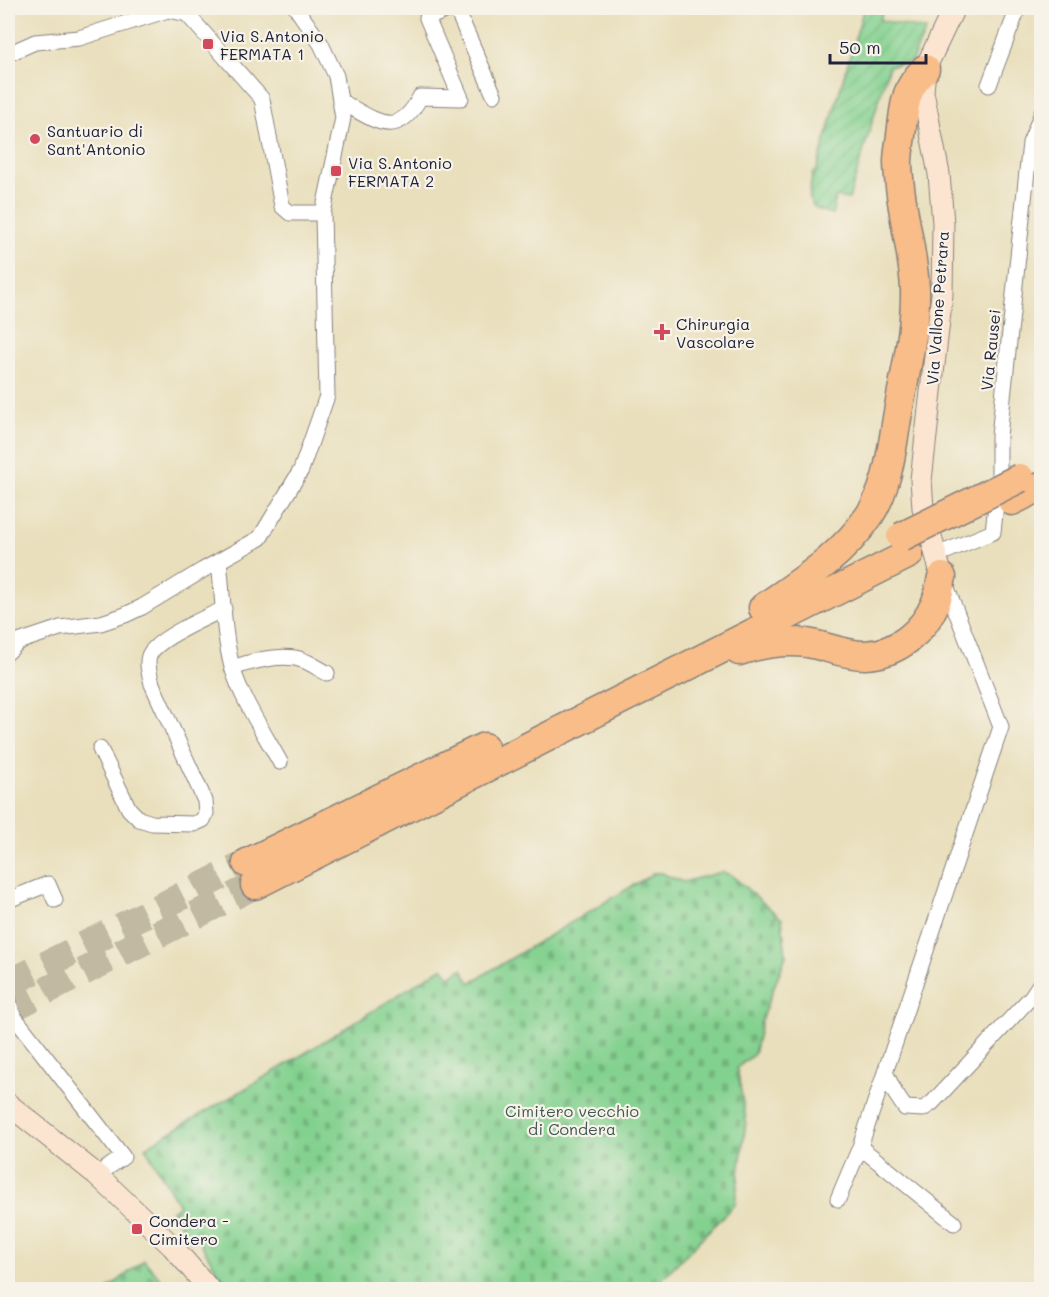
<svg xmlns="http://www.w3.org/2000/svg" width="1049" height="1297" viewBox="0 0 1049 1297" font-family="Mali,sans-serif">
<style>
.cemetery{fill:url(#cemetery-stones);stroke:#527a65;stroke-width:1.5}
.garden{fill:url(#garden-furrows);stroke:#527a65;stroke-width:1.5}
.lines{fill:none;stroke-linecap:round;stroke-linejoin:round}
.highway-tunnel{stroke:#c1b9a2;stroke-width:28;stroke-dasharray:28 14;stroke-linecap:butt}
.street-casing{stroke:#86807c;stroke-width:17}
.secondary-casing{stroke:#86807c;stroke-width:23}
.highway-casing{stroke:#86807c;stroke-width:31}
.street{stroke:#fff;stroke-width:15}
.secondary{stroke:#fce5d0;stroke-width:21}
.highway{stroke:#f8bd89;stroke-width:28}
.highway-bridge-casing{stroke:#86807c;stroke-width:31;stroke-linecap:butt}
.highway-bridge{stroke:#f8bd89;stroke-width:28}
.poi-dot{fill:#d1495b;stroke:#f7f3e8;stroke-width:2}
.labels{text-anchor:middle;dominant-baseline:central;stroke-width:4.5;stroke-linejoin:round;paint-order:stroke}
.poi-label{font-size:16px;fill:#22223b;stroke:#f7f3e8;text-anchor:start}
.street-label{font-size:16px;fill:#22223b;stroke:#f7f3e8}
.park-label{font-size:16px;fill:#3f5754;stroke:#f7f3e8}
</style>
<defs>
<pattern id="cemetery-stones" width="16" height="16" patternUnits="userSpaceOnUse" patternTransform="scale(1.5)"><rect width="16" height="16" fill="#83d18f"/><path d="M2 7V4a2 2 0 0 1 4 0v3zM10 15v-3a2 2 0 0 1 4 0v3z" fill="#71b37c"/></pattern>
<pattern id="garden-furrows" width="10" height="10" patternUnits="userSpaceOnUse" patternTransform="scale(1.5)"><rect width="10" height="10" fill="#83d18f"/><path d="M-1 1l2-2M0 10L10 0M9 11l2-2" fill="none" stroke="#71b37c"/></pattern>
</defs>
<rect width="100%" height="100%" fill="#f7f3e8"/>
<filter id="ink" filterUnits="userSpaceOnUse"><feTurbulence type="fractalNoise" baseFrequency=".0167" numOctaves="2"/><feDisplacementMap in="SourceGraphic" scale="12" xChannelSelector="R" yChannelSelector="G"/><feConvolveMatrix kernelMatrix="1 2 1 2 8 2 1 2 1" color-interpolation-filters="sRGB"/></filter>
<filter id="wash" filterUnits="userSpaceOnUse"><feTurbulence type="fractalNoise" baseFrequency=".008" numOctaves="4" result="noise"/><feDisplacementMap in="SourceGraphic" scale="24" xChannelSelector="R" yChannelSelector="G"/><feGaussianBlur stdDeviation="1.35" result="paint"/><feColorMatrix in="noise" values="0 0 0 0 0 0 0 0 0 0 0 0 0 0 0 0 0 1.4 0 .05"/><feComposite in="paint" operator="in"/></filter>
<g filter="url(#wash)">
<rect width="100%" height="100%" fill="#e9dfbc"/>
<path class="cemetery" d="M722,872L731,875L782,919L786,956L762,1018L754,1054L737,1068L746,1121L735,1204L652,1289H228L198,1239L191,1242L172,1211L179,1205L145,1147L294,1060L443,967L450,977L462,969L470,983L654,873H661L683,882Z
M144,1260L169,1289H108Z"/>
<path class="garden" d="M864,8H883L880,20L926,30L911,62L889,66L849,199L836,197L832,214C803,208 809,196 813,172H816Z"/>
</g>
<g filter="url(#ink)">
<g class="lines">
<path class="highway-tunnel" d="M8,984L247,863
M8,1010L255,885"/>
<g class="street-casing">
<path id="street" d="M456,8L494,95
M8,54L35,42L79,38L168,10L187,14L262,99L282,206L290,213H323
M989,85L1018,8
M340,101C374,119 397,142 420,97L461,98L427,18L452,8
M937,555L993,532L999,476V436L1030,143L1042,113
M219,561C223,596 223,633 232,667C242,700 263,731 280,762
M8,652L18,642L60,628L101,623L125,615L142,607L203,570L260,538L301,470L327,396L323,213L343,118L336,76L321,44L296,8
M233,668C251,661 284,653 302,660C311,663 319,669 327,673
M100,749L129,809L139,819L152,823L194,824L203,820L206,813L205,801L152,684C150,675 146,664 149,656C155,639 207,617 224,609
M8,900L48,884L55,900
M8,998L12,1014L123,1157L97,1175
M885,1072L895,1093L905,1108L923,1109L932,1103L1032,996L1042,981
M860,1147L954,1223
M838,1199L860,1147L1001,727L945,583"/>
</g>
<g class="secondary-casing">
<path id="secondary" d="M942,577L923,508L921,480L942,294L943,223L939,174L923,92L925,69L954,8
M8,1104L97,1175L172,1246L210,1290"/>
</g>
<g class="highway-casing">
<path id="highway" d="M1012,501L1042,486
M763,608C803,580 841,557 869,516C890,485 892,443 899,407C906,368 916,329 915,289C913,247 899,205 898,163C898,151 901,138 902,127C905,101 906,88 925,69
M739,651C760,644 784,640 807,643C826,646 845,655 865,655C897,654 923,632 935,604C939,595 940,586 942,577
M247,863L484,747
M255,885L909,554"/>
</g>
<use href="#street" class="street"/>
<use href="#secondary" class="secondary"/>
<use href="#highway" class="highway"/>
<g class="highway-bridge-casing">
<path id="highway-bridge" d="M901,537L1020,478"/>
</g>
<use href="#highway-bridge" class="highway-bridge"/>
</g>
</g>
<g class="poi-dot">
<rect x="202" y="38" width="12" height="12" rx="3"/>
<circle cx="35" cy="139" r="6"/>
<rect x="330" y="165" width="12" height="12" rx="3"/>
<path d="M659 323h6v6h6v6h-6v6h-6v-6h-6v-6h6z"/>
<rect x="131" y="1223" width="12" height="12" rx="3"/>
</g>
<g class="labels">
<g class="poi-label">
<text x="220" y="35">Via S.Antonio<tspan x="220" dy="18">FERMATA 1</tspan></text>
<text x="47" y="130">Santuario di<tspan x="47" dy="18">Sant'Antonio</tspan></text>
<text x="348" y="162">Via S.Antonio<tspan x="348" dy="18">FERMATA 2</tspan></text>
<text x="676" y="323">Chirurgia<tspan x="676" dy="18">Vascolare</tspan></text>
<text x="149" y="1220">Condera -<tspan x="149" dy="18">Cimitero</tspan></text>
</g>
<g class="street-label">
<text transform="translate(937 308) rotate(-86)">Via Vallone Petrara</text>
<text transform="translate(990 350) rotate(-84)">Via Rausei</text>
</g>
<g class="park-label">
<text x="572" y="1110">Cimitero vecchio<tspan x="572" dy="18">di Condera</tspan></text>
</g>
</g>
<rect width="1049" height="1297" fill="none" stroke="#f7f3e8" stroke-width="30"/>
<path d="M830 54v9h96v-9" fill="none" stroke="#22223b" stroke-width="3"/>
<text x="839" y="54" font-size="18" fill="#22223b" stroke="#f7f3e8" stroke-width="4.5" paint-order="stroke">50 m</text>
</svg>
